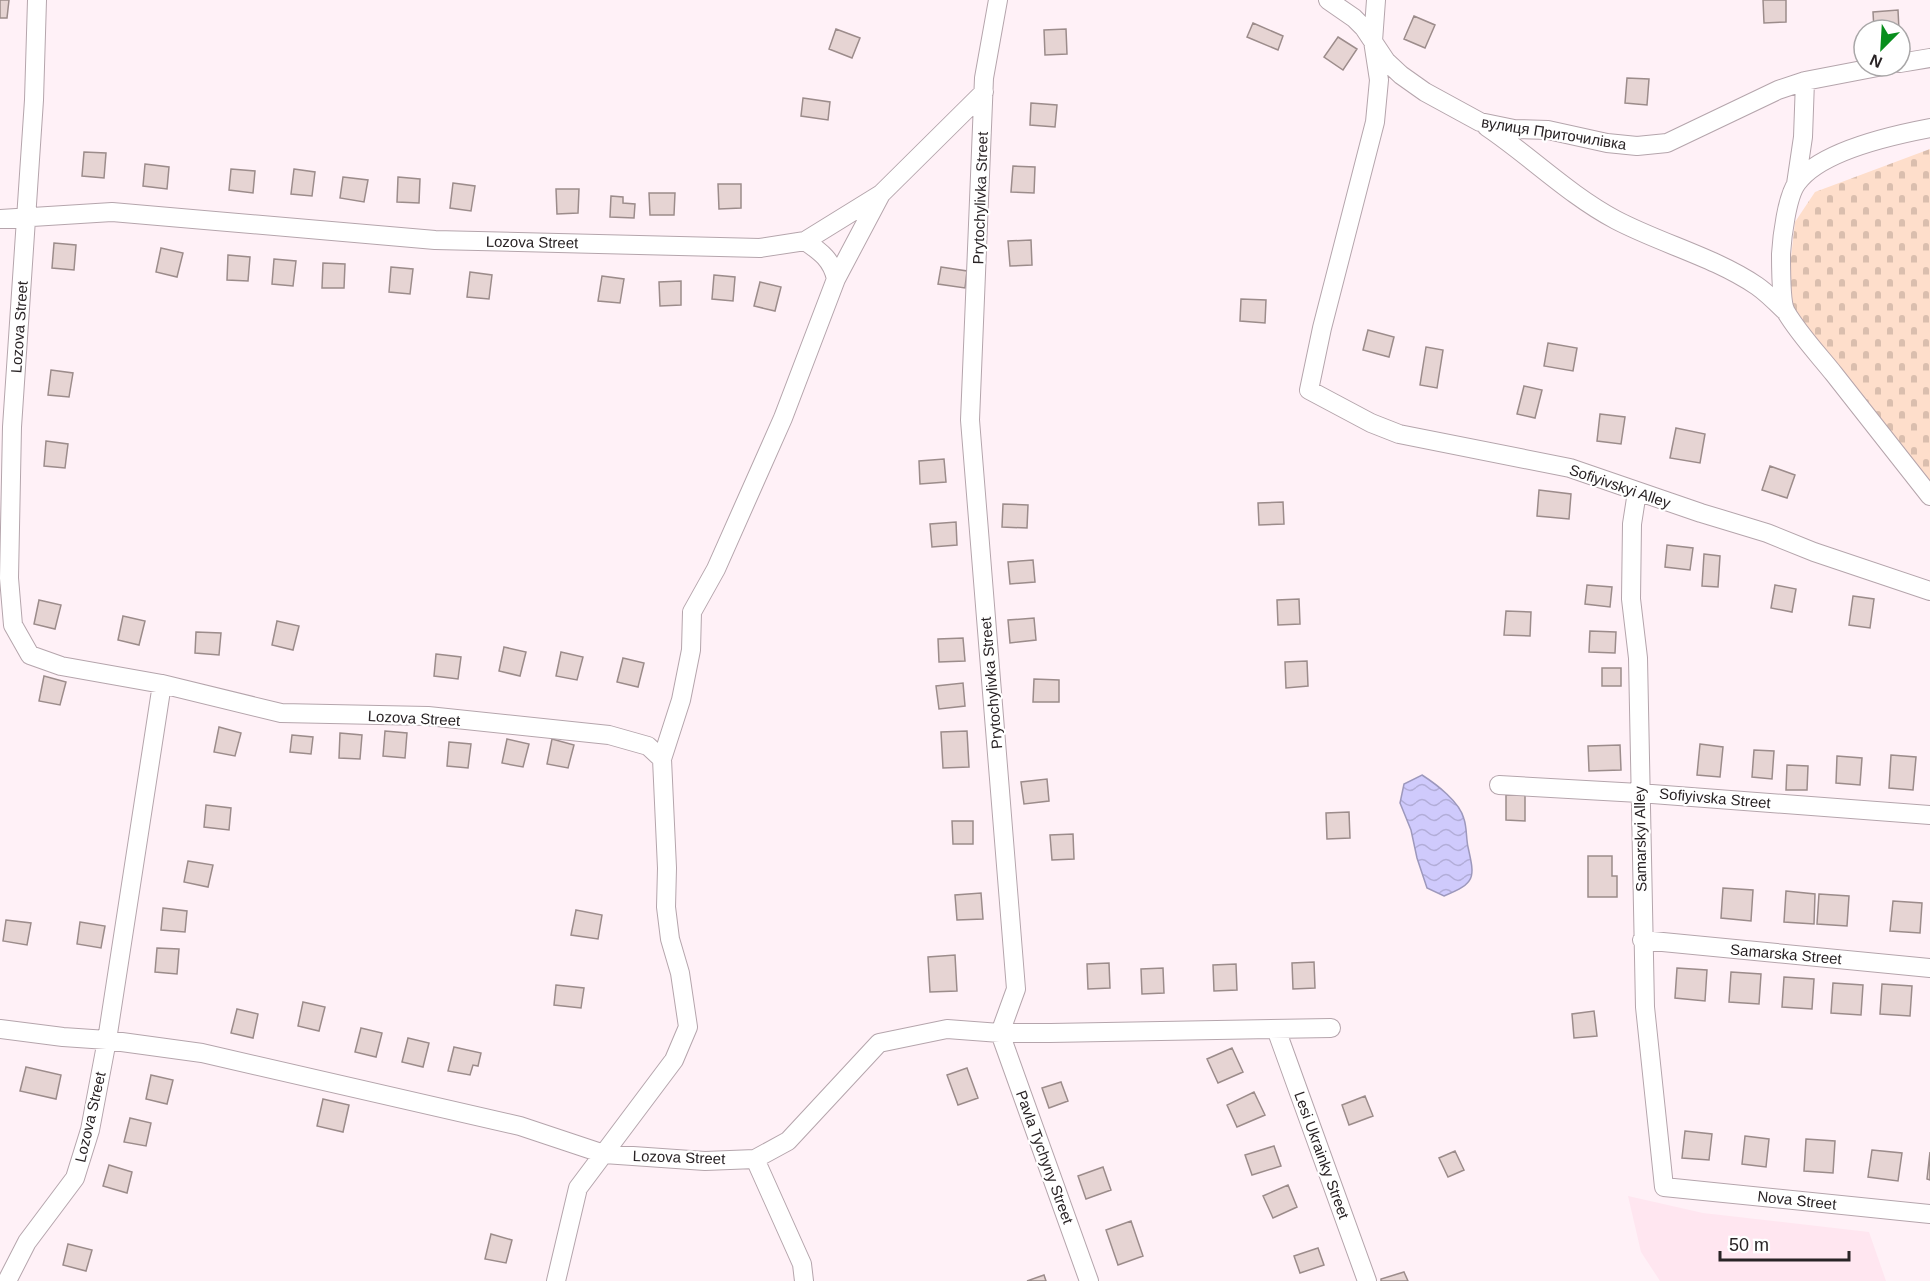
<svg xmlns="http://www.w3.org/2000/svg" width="1930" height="1281" viewBox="0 0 1930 1281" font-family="Helvetica,sans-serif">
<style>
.built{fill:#ffe6f0}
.cemetery{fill:url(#cemetery-stones)}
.water{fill:url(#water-waves);stroke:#9d98bc;stroke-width:1.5}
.building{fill:#e6d4d3;stroke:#9c8c8b;stroke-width:1.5}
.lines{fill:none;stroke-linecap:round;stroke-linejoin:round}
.minor-casing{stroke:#b5a5ac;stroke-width:20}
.minor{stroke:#fff;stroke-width:18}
.labels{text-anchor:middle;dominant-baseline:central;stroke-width:4.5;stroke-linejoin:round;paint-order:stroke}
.street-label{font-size:15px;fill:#292325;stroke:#fff}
</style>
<defs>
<pattern id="cemetery-stones" width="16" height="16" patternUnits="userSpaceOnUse" patternTransform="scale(1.5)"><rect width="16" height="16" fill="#fedecb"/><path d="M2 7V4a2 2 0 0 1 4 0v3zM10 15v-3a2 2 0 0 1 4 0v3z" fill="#dabeae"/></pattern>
<pattern id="water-waves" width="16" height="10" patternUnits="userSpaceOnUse" patternTransform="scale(1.5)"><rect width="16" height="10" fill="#cfcafc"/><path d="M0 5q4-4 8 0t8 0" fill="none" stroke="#b2add8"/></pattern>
</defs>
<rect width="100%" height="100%" fill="#fff1f7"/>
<path class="built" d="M1628,1196L1703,1213L1869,1232L1886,1281H1660L1641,1252Z"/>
<path class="cemetery" d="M1930,149V492L1796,323L1787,293L1795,222L1815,192Z"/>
<path class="water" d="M1422,775C1436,784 1460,802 1464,819C1467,828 1466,838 1468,847C1475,878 1476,883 1444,896L1427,888L1417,858L1411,830L1400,803L1404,784Z"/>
<path class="building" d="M0,0H9L7,18H0Z
M1763,0H1786V22L1764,23Z
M1898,10L1899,30H1874L1873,12Z
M1414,16L1435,25L1425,48L1404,39Z
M1253,23L1283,36L1278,50L1247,37Z
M836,29L860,38L852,58L829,49Z
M1066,29L1067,54L1045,55L1044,30Z
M1338,37L1357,49L1343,70L1324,57Z
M1627,78L1649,79L1647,105L1625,103Z
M803,98L830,102L828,120L801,116Z
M1031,103L1057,105L1055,127L1030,125Z
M84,152L106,153L104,178L82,176Z
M145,164L169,167L167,189L143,186Z
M1013,166L1035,167L1034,193L1011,192Z
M231,169L255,171L253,193L229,190Z
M294,169L315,172L312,196L291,194Z
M343,177L368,180L364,202L340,198Z
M398,177L420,179L419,203L397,202Z
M453,183L475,186L471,211L450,208Z
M718,184H741V208L719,209Z
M556,189H579L578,213L557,214Z
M649,193H675L674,215H650Z
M611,196L623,197V203L635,204L634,218L610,217Z
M1031,240L1032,265L1010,266L1008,241Z
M54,243L76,245L74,270L52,268Z
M161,248L183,253L177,277L156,272Z
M228,255L250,257L248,281L227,280Z
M274,259L296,261L293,286L272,284Z
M323,263L345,264L344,288H322Z
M391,267L413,269L410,294L389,292Z
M941,267L967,271L965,288L938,284Z
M470,272L492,275L489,299L467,297Z
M714,275L735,277L733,301L712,299Z
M602,276L624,279L620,303L598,301Z
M681,281V305L660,306L659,282Z
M760,282L781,287L775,311L754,306Z
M1241,299L1266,300L1265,323L1240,321Z
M1368,330L1394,337L1389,357L1363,350Z
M1548,343L1577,348L1573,371L1544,366Z
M1426,347L1443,350L1437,388L1420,385Z
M51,370L73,373L69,397L48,395Z
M1524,386L1542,390L1535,418L1517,414Z
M1600,414L1625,417L1621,444L1597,441Z
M1676,428L1705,434L1700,463L1670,458Z
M46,441L68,444L65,468L44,466Z
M944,459L946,482L920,484L919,461Z
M1770,466L1795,475L1787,498L1762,490Z
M1539,490L1571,494L1569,519L1537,516Z
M1283,502L1284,524L1259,525L1258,503Z
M1003,504L1028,505L1027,528L1002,527Z
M956,522L957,545L932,547L930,524Z
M1667,545L1693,548L1690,570L1665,567Z
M1704,554L1720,556L1718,587L1702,586Z
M1033,560L1035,582L1010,584L1008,562Z
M1587,585L1612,587L1610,607L1585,604Z
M1775,585L1796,589L1792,612L1771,608Z
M1853,596L1874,599L1870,628L1849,625Z
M1299,599L1300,624L1278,625L1277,600Z
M39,600L61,605L55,629L34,624Z
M1506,611L1531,612L1530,636L1504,635Z
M123,616L145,621L139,645L118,640Z
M1034,618L1036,640L1010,643L1008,620Z
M277,621L299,626L293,650L272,645Z
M1590,631L1616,632L1615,653L1589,652Z
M196,632L221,633L219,655L195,653Z
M963,638L965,661L939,662L938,639Z
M504,647L526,652L520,676L499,671Z
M561,652L583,657L577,680L556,676Z
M436,654L461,657L458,679L434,676Z
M623,658L644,663L638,687L617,682Z
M1307,661L1308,686L1286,688L1285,662Z
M1602,668H1621V686H1602Z
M44,676L66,682L60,705L39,701Z
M1034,679L1059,680V702H1033Z
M963,683L965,706L939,709L936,686Z
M219,727L241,733L235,756L214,752Z
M385,731L407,733L405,758L383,756Z
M967,731L969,767L943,768L941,732Z
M340,733L362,735L360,759L339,758Z
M292,735L313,737L311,754L290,752Z
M507,739L529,744L523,767L502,763Z
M552,739L574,745L568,768L547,764Z
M449,742L471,744L468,768L447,766Z
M1700,744L1723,747L1720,777L1697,775Z
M1620,745L1621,770L1589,771L1588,746Z
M1754,750L1774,751L1772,779L1752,777Z
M1891,755L1916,757L1913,790L1889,788Z
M1837,756L1862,758L1860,785L1836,783Z
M1787,765L1808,766L1807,790H1786Z
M1047,779L1049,801L1024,804L1021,782Z
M1506,795H1525V821L1506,820Z
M206,805L231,808L229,830L204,827Z
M1349,812L1350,838L1327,839L1326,813Z
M952,821H973V844H953Z
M1073,834L1074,859L1052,860L1050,835Z
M1588,856H1612V876H1617V897H1588Z
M188,861L213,865L208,887L184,882Z
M1723,888L1753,890L1751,921L1721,918Z
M1786,891L1815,894L1814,924L1784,922Z
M981,893L983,919L957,920L955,895Z
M1819,894L1849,896L1847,926L1817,924Z
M1893,901L1922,903L1920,933L1890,931Z
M163,908L187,911L185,932L161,930Z
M576,910L602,915L598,939L571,935Z
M6,920L31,923L27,945L3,941Z
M80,922L105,926L101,948L77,944Z
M157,948L179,949L177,974L155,972Z
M955,955L957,991L930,992L928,957Z
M1314,962L1315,988L1293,989L1292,963Z
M1109,963L1110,988L1088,989L1087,964Z
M1236,964L1237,990L1214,991L1213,965Z
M1163,968L1164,993L1142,994L1141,969Z
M1677,968L1707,970L1705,1001L1675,998Z
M1731,972L1761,974L1759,1004L1729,1002Z
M1784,977L1814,979L1812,1009L1782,1007Z
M1833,983L1863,985L1861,1015L1831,1013Z
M1882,984L1912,986L1910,1016L1880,1014Z
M556,985L584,988L581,1008L554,1005Z
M303,1002L325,1007L319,1031L298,1026Z
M237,1009L258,1014L253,1038L231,1033Z
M1594,1011L1597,1036L1574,1038L1572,1014Z
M361,1028L382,1033L376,1057L355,1052Z
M408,1038L429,1043L423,1067L402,1062Z
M454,1047L481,1053L478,1066L473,1065L470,1075L448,1071Z
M1232,1048L1243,1072L1218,1083L1207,1059Z
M26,1067L61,1075L56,1099L20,1091Z
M967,1068L978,1098L958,1105L947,1075Z
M151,1075L173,1080L167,1104L146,1099Z
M1061,1082L1068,1101L1049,1108L1042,1088Z
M1254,1092L1265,1115L1237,1127L1227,1105Z
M1365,1096L1373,1116L1349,1125L1342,1105Z
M323,1099L349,1105L343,1132L317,1126Z
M130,1118L151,1123L146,1146L124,1142Z
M1685,1131L1712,1134L1709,1160L1682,1158Z
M1745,1136L1769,1139L1766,1167L1742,1164Z
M1806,1139L1835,1141L1833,1173L1804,1171Z
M1274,1146L1281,1166L1252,1175L1245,1155Z
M1872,1150L1902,1153L1898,1181L1868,1177Z
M1455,1151L1464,1170L1448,1177L1439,1158Z
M1930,1152V1180L1927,1179Z
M109,1165L132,1172L127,1193L103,1186Z
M1103,1167L1111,1190L1086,1199L1078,1176Z
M1288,1185L1297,1207L1273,1218L1263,1196Z
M1131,1221L1143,1256L1118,1265L1106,1230Z
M491,1234L512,1240L506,1263L485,1259Z
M68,1244L92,1250L86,1271L63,1265Z
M1318,1248L1324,1265L1300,1273L1294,1256Z
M1404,1272L1408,1281H1381V1279Z
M1044,1275L1046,1281H1027Z"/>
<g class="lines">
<g class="minor-casing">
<path id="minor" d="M37,0L34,100L12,427L9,578L13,625L30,655L61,666L162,684L281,713L428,716L609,735L648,746L662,759
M998,0L984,78L970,420L1016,989L1000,1033
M1328,0L1354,18L1364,28L1386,61L1401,75L1425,92L1480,122L1514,129L1548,130L1607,143L1637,146L1667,143L1778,90L1805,81L1883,66
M1376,0L1373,41L1379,80L1375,122L1322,328L1309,390L1371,423L1399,434L1570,468L1701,513L1767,533L1814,552L1930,591
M1900,63L1930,58
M1487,127C1530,156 1569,195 1616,220C1662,244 1714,257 1757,286C1767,293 1776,302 1784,310
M1930,128C1893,135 1820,151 1797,183C1787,196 1782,237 1781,254C1781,265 1781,304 1786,312C1799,334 1818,354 1834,374C1866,415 1898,455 1930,496
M1796,184L1803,137L1805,81
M0,219L112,212L435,240L760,248L805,241L881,194L984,92
M805,241C821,252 832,260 836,279
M1637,492L1632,524L1631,599L1638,658L1645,1007L1664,1187L1930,1214
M1499,785L1639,793L1930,815
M1642,940L1930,968
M0,1029L63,1037L107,1040L202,1053L520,1126L604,1154L705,1161L755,1159L788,1141L879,1043L947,1029L1000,1033H1050L1331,1028
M1276,1029L1367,1281
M1000,1033L1089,1281
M755,1159L802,1264L804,1281
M7,1281L27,1242L75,1178L90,1130L107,1040L162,684
M556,1281L578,1188L674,1060L688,1027L680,973L670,939L666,907L667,868L662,759L681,700L691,650L692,612L716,569L783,418L836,279L881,194"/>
</g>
<use href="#minor" class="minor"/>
</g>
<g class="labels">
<g class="street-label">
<text transform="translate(1554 133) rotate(9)">вулиця Приточилівка</text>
<text transform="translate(980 198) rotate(-88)">Prytochylivka Street</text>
<text transform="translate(532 242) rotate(1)">Lozova Street</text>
<text transform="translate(19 327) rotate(-86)">Lozova Street</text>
<text transform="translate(1620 486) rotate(19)">Sofiyivskyi Alley</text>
<text transform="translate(991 683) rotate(-95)">Prytochylivka Street</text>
<text transform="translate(414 718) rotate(3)">Lozova Street</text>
<text transform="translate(1715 798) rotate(5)">Sofiyivska Street</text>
<text transform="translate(1640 839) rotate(-91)">Samarskyi Alley</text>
<text transform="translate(1786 954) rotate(5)">Samarska Street</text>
<text transform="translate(90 1117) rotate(-77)">Lozova Street</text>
<text transform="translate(1322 1155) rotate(70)">Lesi Ukrainky Street</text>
<text transform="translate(679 1157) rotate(2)">Lozova Street</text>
<text transform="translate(1045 1157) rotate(70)">Pavla Tychyny Street</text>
<text transform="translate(1797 1200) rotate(6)">Nova Street</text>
</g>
</g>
<g transform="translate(1882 48) rotate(204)"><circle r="28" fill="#ffffff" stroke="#a9a7a8" stroke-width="1.5"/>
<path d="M0-4.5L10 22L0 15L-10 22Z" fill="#088e1d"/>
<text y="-9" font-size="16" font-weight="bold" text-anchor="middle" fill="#292325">N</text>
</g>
<path d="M1720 1251v9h129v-9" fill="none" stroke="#292325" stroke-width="3"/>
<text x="1729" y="1251" font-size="18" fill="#292325" stroke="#ffffff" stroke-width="4.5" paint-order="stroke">50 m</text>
</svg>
